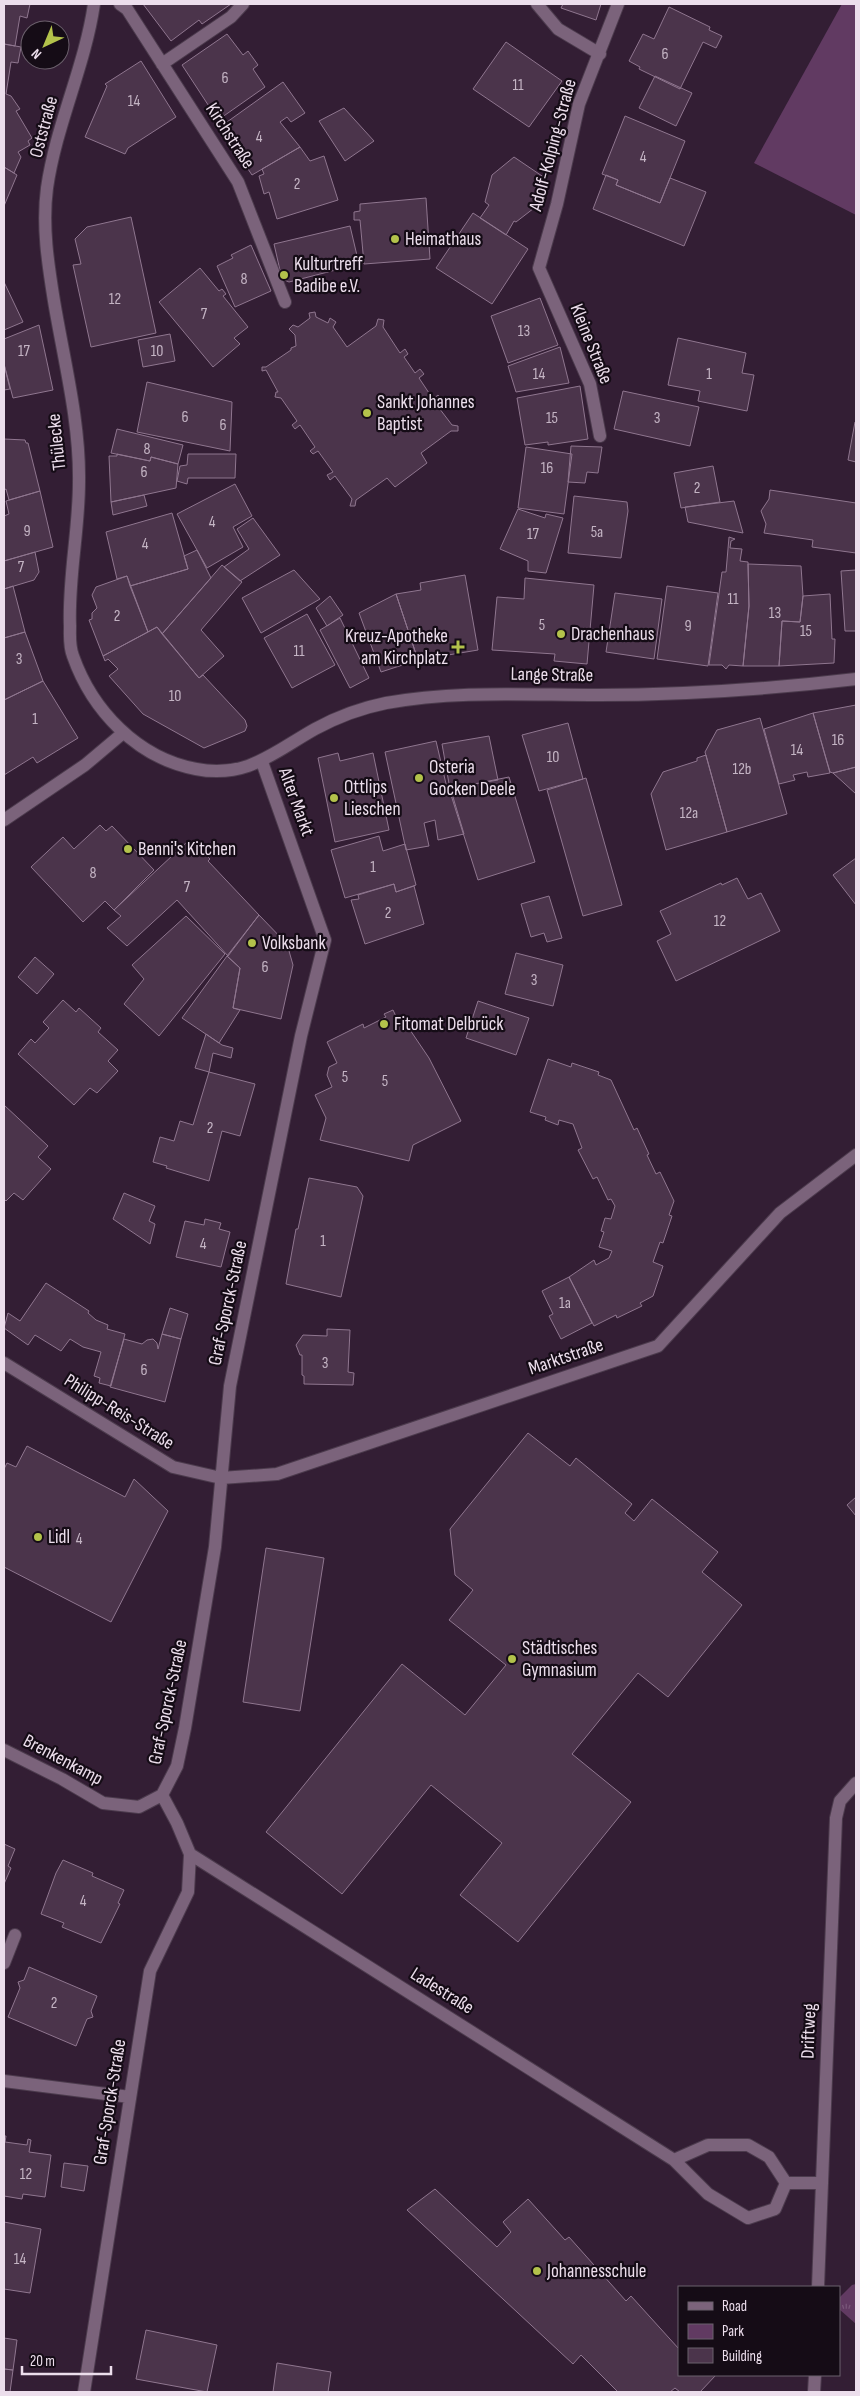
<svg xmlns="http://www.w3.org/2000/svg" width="860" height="2396" viewBox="0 0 860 2396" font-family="'Sofia Sans Condensed',sans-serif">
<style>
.green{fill:#613a62}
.park{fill:url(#park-tufts)}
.building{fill:#4b344b;stroke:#8f768f}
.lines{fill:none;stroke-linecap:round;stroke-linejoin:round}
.street-casing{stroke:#4c3b4d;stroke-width:14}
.street{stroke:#7b637b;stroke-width:12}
.poi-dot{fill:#b3c24b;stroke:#150c16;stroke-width:2}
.labels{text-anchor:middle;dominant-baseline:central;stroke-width:4.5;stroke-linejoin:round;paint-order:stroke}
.number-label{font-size:16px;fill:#c4b4c4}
.street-label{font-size:19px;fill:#ecdeec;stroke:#150c16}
.poi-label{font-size:19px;fill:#ecdeec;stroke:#150c16;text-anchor:start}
</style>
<defs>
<pattern id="park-tufts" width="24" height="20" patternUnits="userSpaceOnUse" patternTransform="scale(1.25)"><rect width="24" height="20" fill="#613a62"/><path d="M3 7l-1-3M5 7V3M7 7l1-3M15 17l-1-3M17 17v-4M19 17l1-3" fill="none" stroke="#785679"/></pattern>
</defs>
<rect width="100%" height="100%" fill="#331e34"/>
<path class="green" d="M842,4H856V215L754,163Z"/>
<path class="park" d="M856,2284V2324L839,2309V2298L852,2285Z"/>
<path class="building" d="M4,4H30L27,18L20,16L15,46L4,44Z
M143,4H231L202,24L199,20L171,41Z
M563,4H601L596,20L561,8Z
M669,7L710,27L709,30L722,36L716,48L703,42L680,89L639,69L640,67L629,61L643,34L654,39Z
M227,34L243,55L248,51L258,65L253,69L265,87L218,120L182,65Z
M506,42L562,81L529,127L473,89Z
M4,44L21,47L18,63L11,62L6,94L11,96L20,109L16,111L32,138L28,141L30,145L18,152L21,157L14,173L4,167Z
M141,61L176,117L128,148L125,154L85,137L107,86L105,84Z
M655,76L692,93L676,126L639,108Z
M283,82L305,113L291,122L287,117L280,122L300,147L252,175L220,127Z
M344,108L374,141L345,161L319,121Z
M625,116L685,141L660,203L616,185L618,180L602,174Z
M300,147L310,161L324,156L338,200L277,219L269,192L264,194L259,176L264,174L262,169Z
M514,157L545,178L538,205L516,222L514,221L506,235L480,218L489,205L485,202L492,175Z
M4,167L17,175L4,206Z
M606,175L618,180L616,185L660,203L670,178L706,192L684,246L593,209Z
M426,198L430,259L364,264L360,220H354V212L360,211V204Z
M473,213L528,249L492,304L436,268Z
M131,217L156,333L91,347L73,265L81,264L75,239L87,227Z
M350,226L359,264L289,282L282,279L274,244Z
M251,245L271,291L235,307L217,266L233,258L231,255Z
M200,268L219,291L222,289L226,294L223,296L248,327L234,338L240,344L213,367L159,302Z
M4,282L23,322L4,330Z
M540,298L558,345L508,363L491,316Z
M315,312L316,317L328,323L330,318L336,322L333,327L347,347L376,326L378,319L384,320L383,327L400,353L405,349L408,354L404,357L415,373L420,369L424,374L419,378L433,399L438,395L442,400L436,404L452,425L458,426V431H451L421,453L427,463L395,487L387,478L356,500L355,506H350L352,499L335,476L330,480L327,475L333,472L318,451L313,454L310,451L315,447L300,425L295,429L292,425L297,421L281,398L275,397L276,392H278L266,370L262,371V367H266L291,350V348L296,346L295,335L289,329L293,325L298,327L310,318L309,313Z
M39,325L53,390L13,398L4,364V339Z
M170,334L175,361L143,367L138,340Z
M678,338L746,353L742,373L754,375L747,411L698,401L700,391L668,385Z
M560,347L569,383L516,392L508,366Z
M4,364L10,389L4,390Z
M147,382L232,402L230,451L137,432Z
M580,386L588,439L548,445V442L525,445L517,398Z
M623,391L699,407L690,446L614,429Z
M855,422H856V462L848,460Z
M117,429L183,445L178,464L151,457L150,461L111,453Z
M4,439L25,440L26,443H28L40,491L9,500L6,489L4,490Z
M571,446L602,447L598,473L587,472L585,483L568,482Z
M526,447L572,454L564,514L518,508Z
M117,454L150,461L151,457L178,464L176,488L111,502L109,456H117Z
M188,454H236L235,478H188L187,484L177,481L180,466L187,465Z
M713,466L720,502L681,508L674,473Z
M235,484L252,516L233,527L243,547L207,568L177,514Z
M770,490L856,503V553L812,547L813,540L764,533L766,524L761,511L769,499Z
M40,491L53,547L4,561V516L9,514L6,501Z
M144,495L147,506L113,515L111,502Z
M574,496L627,502L628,511L621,558L568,553Z
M734,501L743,533L688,522L685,507Z
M518,509L545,518L546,514L563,518L546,573L528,571V561L500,549Z
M172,513L188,569L130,586L127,576L117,579L106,532Z
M253,518L280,555L240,581L224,567L249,549L237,529Z
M729,537L735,539L731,541L730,548L742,549L740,561L748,562L749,606L743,666L729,665L726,669L722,665H709L722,572H726Z
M197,550L211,578L162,634L157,627L148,632L130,586L188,569L184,556Z
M35,552L39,572L34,580L4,589V561Z
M748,564L801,566L803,596L800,622L782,621L779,666H743L749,606Z
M222,565L242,582L201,630L224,656L199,678L162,634Z
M294,570L320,599L261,633L242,598Z
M856,570V631H845L841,571Z
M465,575L478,650L418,660L396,594L421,590L420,583Z
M127,576L148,632L103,656L89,620L92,619V613L97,608L92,595L96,587Z
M525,578L594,585L587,664L554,661L555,654L492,650L497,597L524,599Z
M13,586L25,632L4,638V589Z
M667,586L718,593L708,666L657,659Z
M615,593L662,599L654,659L606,652Z
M396,594L418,660L381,672L359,613Z
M830,594L832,639H835L834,663L779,666L782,621L800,622L803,596Z
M330,596L343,615L327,626L316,608Z
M307,614L335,665L292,688L264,638Z
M340,618L369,678L350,688L320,630Z
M157,627L199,678L203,675L245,720L247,726L245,731L204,748L143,714L109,676L118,669L108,659L105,661L103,656Z
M25,632L43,681L4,700V638Z
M43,681L78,738L37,763L33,757L4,775V700Z
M856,705V767L833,773L830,772L813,713Z
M813,713L830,773L808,777L807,772L793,775L795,780L779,784L764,729Z
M760,718L787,814L727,832L705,752L717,730Z
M568,723L583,779L539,791L522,735Z
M489,736L498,780L469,785L470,792L451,795L442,744Z
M436,741L447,788L450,787L464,834L438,840L435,820L424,823L429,846L406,850L385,752Z
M338,753L340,761L373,753L389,830L335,842L318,758Z
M706,755L727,832L666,850L651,794L663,772L697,761V758Z
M856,767V794L833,773Z
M509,777L535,862L478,880L451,795L470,792L469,785Z
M586,778L622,905L583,916L547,790Z
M100,825L106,831L112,826L154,870L114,910L105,901L83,922L31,867L63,837L74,849Z
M379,836L383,851L405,844L416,885L396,892L394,884L345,898L331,850Z
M188,841L195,847L197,846L210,859L208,861L259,915L228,956L177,900L127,946L107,928L121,916L114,910Z
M856,858V905L833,875Z
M737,878L748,899L761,893L780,931L676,981L657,941L671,934L660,911L721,883L722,885Z
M394,884L396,892L414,886L424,924L365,944L351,900L359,899L358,895Z
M549,896L562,938L547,942L544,933L531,937L521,904Z
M259,915L287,944L293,965L281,1019L233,1008L240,968L227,956Z
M186,916L225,954L159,1036L124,1004L144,979L132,965Z
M516,953L563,965L553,1006L505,994Z
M227,956L240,968L233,1008L240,1010L219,1043L182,1018Z
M35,957L54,974L37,994L18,977Z
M63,1000L76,1012L79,1008L101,1028L98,1032L118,1050L108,1061L118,1071L97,1093L90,1088L74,1105L18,1054L31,1039L35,1043L49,1028L43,1022Z
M478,1001L529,1018L516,1055L466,1038Z
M393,1010L401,1027L406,1024L429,1058L461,1121L413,1145L409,1161L320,1140L326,1118L315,1095L332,1087L327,1075L329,1067L337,1063L327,1042L363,1024L364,1028L386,1017L384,1014Z
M206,1034L222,1045L233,1048L231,1058L213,1053L209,1072L195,1068Z
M548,1059L571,1067L572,1063L599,1072L598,1075L611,1080L634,1130L637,1128L649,1154L647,1155L656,1174L660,1172L674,1201L669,1215L672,1216L663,1243L660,1242L653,1262L663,1266L653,1296L640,1303L642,1306L617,1318L616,1315L594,1326L569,1277L594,1260L596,1265L609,1258L612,1251L599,1247L604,1232L601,1231L605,1218L611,1219L615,1206L611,1199L608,1200L597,1177L593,1179L578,1150L582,1148L573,1124L559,1120L558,1125L545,1120L546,1117L530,1112Z
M209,1072L255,1084L240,1136L222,1131L209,1181L166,1168L167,1166L153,1162L160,1137L174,1141L180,1121L193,1125Z
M4,1105L48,1146L38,1157L51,1169L23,1200L14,1193L6,1201L4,1199Z
M309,1178L357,1187L363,1196L341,1297L286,1284L296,1229H298Z
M124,1193L155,1206L149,1221L155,1224L150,1244L113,1219Z
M205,1219L221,1223L219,1229L230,1232L221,1267L176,1257L185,1221L204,1225Z
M569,1277L592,1323L561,1339L549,1316L553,1314L542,1291Z
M46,1283L89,1311L88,1313L96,1320L108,1325L107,1329L125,1334L111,1386L99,1383L100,1378L94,1376L101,1352L83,1347L70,1339L61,1351L35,1335L28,1345L4,1328L8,1313L20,1321Z
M170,1308L188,1314L181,1339L162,1334Z
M327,1329L350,1330L348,1372L354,1373L353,1385L304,1384V1376L302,1375V1355H300L296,1345L303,1335L327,1336Z
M162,1334L181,1339L165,1402L110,1387L124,1339L142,1344L147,1340L153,1339L157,1343L158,1349Z
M528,1433L570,1466L576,1458L632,1504L625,1513L634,1521L652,1499L718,1552L702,1572L742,1605L668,1697L638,1673L572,1754L631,1802L518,1942L460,1895L502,1843L431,1785L342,1894L266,1832L402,1664L465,1715L506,1665L449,1620L473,1590L455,1575L450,1529Z
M27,1446L125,1497L134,1479L168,1511L111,1622L4,1567V1469L7,1463L16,1467Z
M856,1497V1516L847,1505Z
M266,1548L324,1558L300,1711L243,1702Z
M4,1844L15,1849L8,1866L11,1868L4,1884Z
M63,1860L93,1873L92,1876L124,1890L118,1903L120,1904L101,1943L62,1927L64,1923L41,1914L56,1873Z
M29,1967L97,1996L91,2011L93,2017L87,2019L76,2046L8,2017L20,1988L18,1982L24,1980Z
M4,2136H6L5,2142L27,2145L28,2139L31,2140L29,2152L51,2155L45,2197L23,2194L22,2199L4,2196Z
M64,2163L88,2166L84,2191L61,2187Z
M435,2189L497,2247L511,2232L503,2222L528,2199L565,2240L569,2237L626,2301L631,2296L679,2349V2375H716L700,2392H680L675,2388L670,2392H618L581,2355L573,2364L407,2210Z
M4,2222L41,2229L30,2293L4,2289Z
M146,2330L217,2345L207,2392L136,2379Z
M4,2338L17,2340L13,2370L4,2369Z
M277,2363L331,2372L328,2392H273Z
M4,2369L13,2370L10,2392H4Z"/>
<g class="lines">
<g class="street-casing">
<path id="street" d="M94,4C85,66 56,125 47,188C42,226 48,264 54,301C64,361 80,422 79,482C79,531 68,578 70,626C70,636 69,646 73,656C92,710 137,758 196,769C247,779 274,752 315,729C337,717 361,708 386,703C456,690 527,695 598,695C684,695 771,689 856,679
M120,4L127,9L238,182L285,302
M537,4L558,29L600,54
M162,64L231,17L243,4
M600,436L590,384L539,268L557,204L579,104L618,4
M4,820L85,765L123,733
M4,1363L173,1467L221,1478L277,1474L658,1346L780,1213L856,1155
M4,1750L62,1779L103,1803L139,1807L162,1795
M162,1795L177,1766L185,1728L215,1547L230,1386L301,1036L325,940L262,762
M190,1854L674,2160L708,2194L748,2218L775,2209L786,2183
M4,1963L15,1935
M4,2081L130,2097
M674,2160L708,2145H748L769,2157L786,2183
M786,2183H821
M818,2287L836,1818L840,1801L856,1783
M84,2392L150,1971L188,1892L190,1854L177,1823L162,1795
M814,2392L815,2375"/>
</g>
<use href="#street" class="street"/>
</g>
<g class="poi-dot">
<circle cx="395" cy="239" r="5"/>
<circle cx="284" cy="275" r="5"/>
<circle cx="367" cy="413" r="5"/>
<circle cx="561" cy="634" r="5"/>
<path d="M455.5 639.5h5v5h5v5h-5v5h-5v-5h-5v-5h5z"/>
<circle cx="419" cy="778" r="5"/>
<circle cx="334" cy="798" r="5"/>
<circle cx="128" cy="849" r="5"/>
<circle cx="252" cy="943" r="5"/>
<circle cx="384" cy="1024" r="5"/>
<circle cx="38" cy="1537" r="5"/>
<circle cx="512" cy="1659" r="5"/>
<circle cx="537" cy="2271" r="5"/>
</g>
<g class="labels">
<g class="number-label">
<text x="665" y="54">6</text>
<text x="225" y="78">6</text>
<text x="518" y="85">11</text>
<text x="134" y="101">14</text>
<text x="259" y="137">4</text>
<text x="643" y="157">4</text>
<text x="297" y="184">2</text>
<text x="244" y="279">8</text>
<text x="115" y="299">12</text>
<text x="204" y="314">7</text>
<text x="524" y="331">13</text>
<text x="24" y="351">17</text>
<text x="157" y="351">10</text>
<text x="539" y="374">14</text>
<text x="709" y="374">1</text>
<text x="185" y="417">6</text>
<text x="552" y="418">15</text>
<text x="657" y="418">3</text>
<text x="223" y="425">6</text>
<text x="147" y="449">8</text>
<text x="547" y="468">16</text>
<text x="144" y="472">6</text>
<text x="697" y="488">2</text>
<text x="212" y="522">4</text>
<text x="27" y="531">9</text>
<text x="597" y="532">5a</text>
<text x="533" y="534">17</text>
<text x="145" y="544">4</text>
<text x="21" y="567">7</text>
<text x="733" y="599">11</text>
<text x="775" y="613">13</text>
<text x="117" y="616">2</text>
<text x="542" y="625">5</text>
<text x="688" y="626">9</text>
<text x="806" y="631">15</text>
<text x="299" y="651">11</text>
<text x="19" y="659">3</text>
<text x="175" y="696">10</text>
<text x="35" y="719">1</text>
<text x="838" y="740">16</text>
<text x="797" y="750">14</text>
<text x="553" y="757">10</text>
<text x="742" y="769">12b</text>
<text x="689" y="813">12a</text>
<text x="373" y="867">1</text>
<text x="93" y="873">8</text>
<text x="187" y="887">7</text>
<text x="388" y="913">2</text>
<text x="720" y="921">12</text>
<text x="265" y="967">6</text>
<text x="534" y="980">3</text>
<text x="345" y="1077">5</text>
<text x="385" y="1081">5</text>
<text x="210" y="1128">2</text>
<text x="323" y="1241">1</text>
<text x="203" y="1244">4</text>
<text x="565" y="1303">1a</text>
<text x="325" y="1363">3</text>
<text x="144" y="1370">6</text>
<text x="79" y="1539">4</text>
<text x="83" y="1901">4</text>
<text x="54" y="2003">2</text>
<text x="26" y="2174">12</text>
<text x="20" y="2259">14</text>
</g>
<g class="street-label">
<text transform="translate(44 127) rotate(-75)">Oststraße</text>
<text transform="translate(230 136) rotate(57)">Kirchstraße</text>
<text transform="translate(553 145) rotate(-75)">Adolf-Kolping-Straße</text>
<text transform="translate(591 344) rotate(68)">Kleine Straße</text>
<text transform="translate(57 442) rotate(-96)">Thülecke</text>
<text transform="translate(552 675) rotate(1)">Lange Straße</text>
<text transform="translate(296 802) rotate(70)">Alter Markt</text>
<text transform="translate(228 1303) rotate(-78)">Graf-Sporck-Straße</text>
<text transform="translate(566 1357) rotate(-19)">Marktstraße</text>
<text transform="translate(119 1412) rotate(32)">Philipp-Reis-Straße</text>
<text transform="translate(168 1702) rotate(-78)">Graf-Sporck-Straße</text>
<text transform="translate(63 1760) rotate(28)">Brenkenkamp</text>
<text transform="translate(442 1991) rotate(32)">Ladestraße</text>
<text transform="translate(809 2031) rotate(-88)">Driftweg</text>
<text transform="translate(110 2102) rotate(-81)">Graf-Sporck-Straße</text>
</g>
<g class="poi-label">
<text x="405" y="239">Heimathaus</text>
<text x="294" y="264">Kulturtreff<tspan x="294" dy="22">Badibe e.V.</tspan></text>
<text x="377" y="402">Sankt Johannes<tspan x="377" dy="22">Baptist</tspan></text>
<text x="571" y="634">Drachenhaus</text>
<text x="448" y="636" text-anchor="end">Kreuz-Apotheke<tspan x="448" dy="22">am Kirchplatz</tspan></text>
<text x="429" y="767">Osteria<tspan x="429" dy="22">Gocken Deele</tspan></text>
<text x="344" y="787">Ottlips<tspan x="344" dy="22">Lieschen</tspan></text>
<text x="138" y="849">Benni's Kitchen</text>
<text x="262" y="943">Volksbank</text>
<text x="394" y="1024">Fitomat Delbrück</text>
<text x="48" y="1537">Lidl</text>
<text x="522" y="1648">Städtisches<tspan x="522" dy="22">Gymnasium</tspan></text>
<text x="547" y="2271">Johannesschule</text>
</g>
</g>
<rect width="860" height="2396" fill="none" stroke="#ecdeec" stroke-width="10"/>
<rect x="678" y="2286" width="162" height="90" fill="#150c16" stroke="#6b606c"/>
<rect x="688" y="2302" width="25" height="8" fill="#7b637b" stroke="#6b606c"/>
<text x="722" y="2311" font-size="15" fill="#ecdeec">Road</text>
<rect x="688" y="2324" width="25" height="15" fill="#613a62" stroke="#6b606c"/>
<text x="722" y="2336" font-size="15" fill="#ecdeec">Park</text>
<rect x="688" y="2348" width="25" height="15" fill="#4b344b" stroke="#6b606c"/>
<text x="722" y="2361" font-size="15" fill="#ecdeec">Building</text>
<g transform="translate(45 45) rotate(224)"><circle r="24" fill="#150c16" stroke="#6b606c"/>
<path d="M0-4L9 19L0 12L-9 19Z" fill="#b3c24b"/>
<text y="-8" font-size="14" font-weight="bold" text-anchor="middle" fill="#ecdeec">N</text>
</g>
<path d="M22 2366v8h89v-8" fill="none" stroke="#ecdeec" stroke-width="2.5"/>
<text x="30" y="2366" font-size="15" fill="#ecdeec" stroke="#150c16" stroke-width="4" paint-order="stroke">20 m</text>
</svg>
